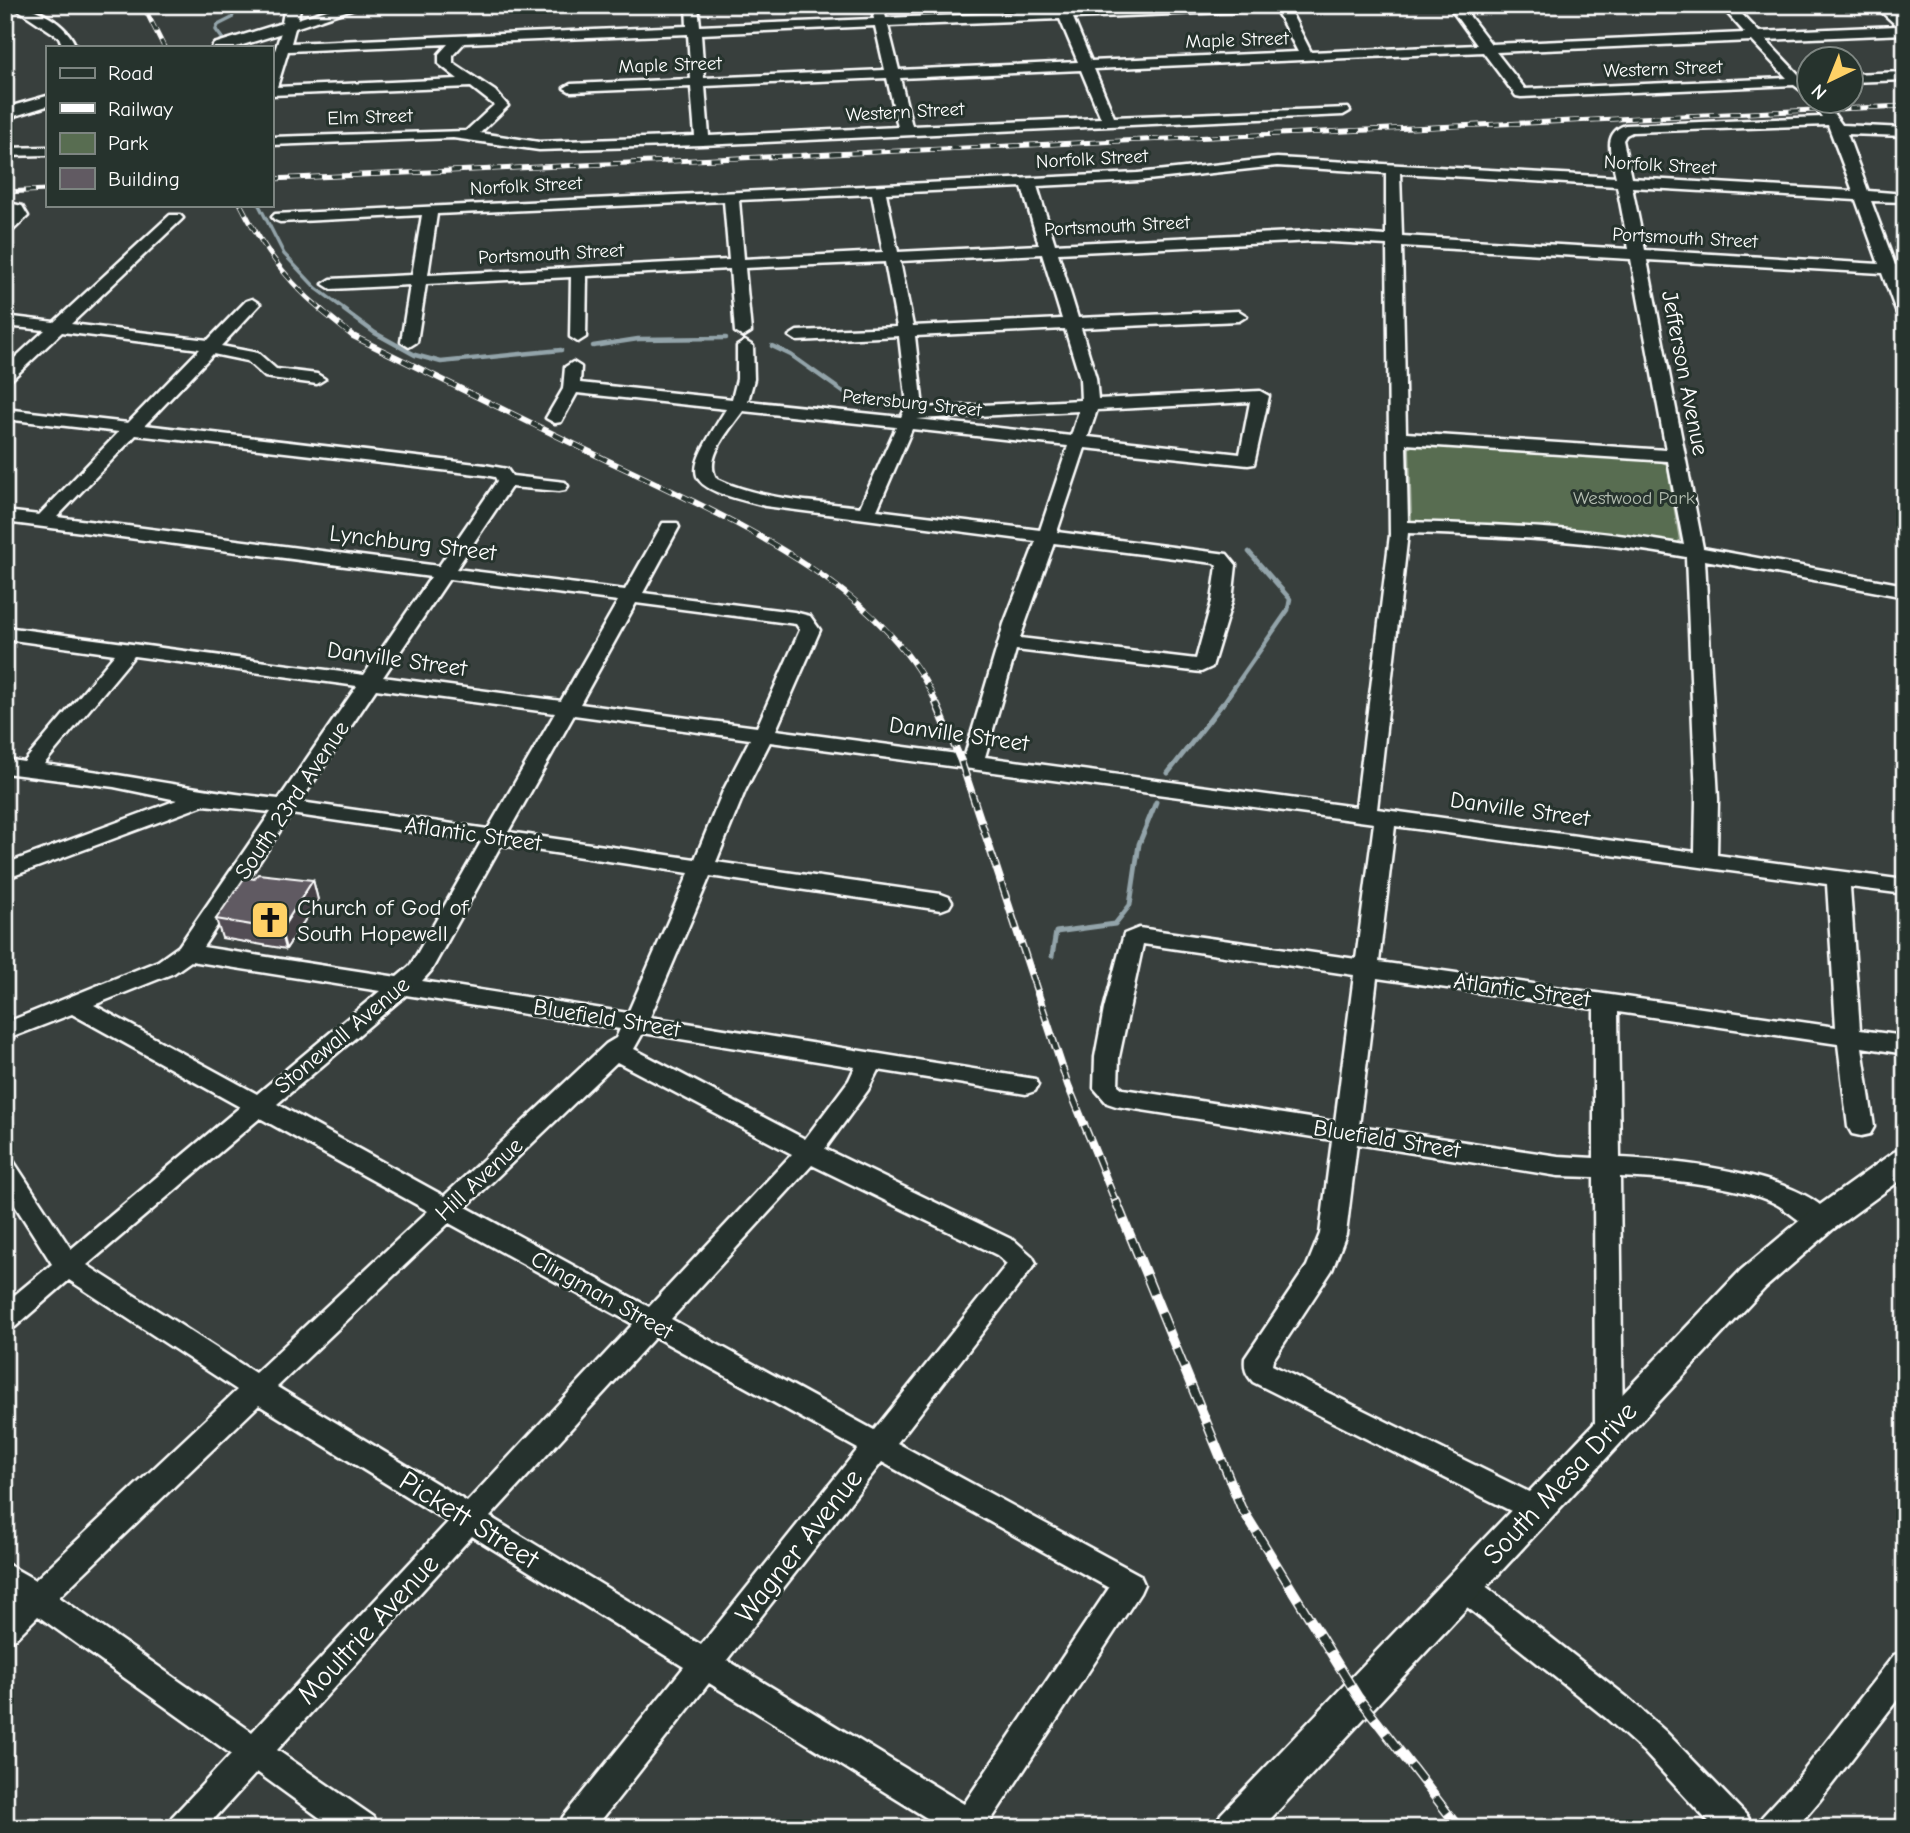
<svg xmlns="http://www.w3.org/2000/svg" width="1910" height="1833" viewBox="0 0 1910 1833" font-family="'Comic Neue',sans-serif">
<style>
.green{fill:#586d51;stroke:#acb6a8;stroke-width:2}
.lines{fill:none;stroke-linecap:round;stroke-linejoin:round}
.stream-far2{stroke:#93a4aa;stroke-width:3.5}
.stream-far1{stroke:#93a4aa;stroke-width:4.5}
.stream{stroke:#93a4aa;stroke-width:5}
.minor-casing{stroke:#fff;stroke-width:5}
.major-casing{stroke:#fff;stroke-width:5}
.minor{fill:#26332d;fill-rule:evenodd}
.major{fill:#26332d;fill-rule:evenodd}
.rail-far3-casing{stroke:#fff;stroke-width:5}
.rail-far2-casing{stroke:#fff;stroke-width:6}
.rail-far1-casing{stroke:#fff;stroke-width:8}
.rail-casing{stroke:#fff;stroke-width:10}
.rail-far3{stroke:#26332d;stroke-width:3.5;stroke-dasharray:10;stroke-linecap:butt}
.rail-far2{stroke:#26332d;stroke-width:4.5;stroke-dasharray:12;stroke-linecap:butt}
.rail-far1{stroke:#26332d;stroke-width:5;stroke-dasharray:16;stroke-linecap:butt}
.rail{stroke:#26332d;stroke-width:7;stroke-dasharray:20;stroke-linecap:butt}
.wall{fill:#534d54;stroke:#fff;stroke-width:2}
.shaded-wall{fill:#443f45;stroke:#fff;stroke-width:2}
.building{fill:#615a62;stroke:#fff;stroke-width:2}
.labels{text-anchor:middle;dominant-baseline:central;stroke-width:6;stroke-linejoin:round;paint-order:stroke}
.far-street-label{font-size:19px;fill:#fff;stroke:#26332d}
.far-park-label{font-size:19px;fill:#b4bdb1;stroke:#26332d}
.street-label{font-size:23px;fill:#fff;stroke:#26332d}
.poi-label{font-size:23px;fill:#fff;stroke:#26332d;text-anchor:start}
.near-street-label{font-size:28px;fill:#fff;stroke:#26332d}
</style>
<rect width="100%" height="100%" fill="#383f3d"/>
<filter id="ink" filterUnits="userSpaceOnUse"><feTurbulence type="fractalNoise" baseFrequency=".0143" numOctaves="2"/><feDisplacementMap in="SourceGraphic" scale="14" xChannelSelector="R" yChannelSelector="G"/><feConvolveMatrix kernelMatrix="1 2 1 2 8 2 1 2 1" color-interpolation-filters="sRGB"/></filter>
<g filter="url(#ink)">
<path class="green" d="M1413,444L1660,461L1667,464L1680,540L1678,543L1548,526L1417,524L1411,521L1409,448Z"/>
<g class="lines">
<path class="stream-far2" d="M225,42L216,30L218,25L232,18L236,5
M259,205L284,254L316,288L347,311"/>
<path class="stream-far1" d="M344,310L375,333L415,355L441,362L561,350
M593,346L638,339L726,338
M772,346L791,355L860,404
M1222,705L1288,610L1290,599L1249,552"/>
<path class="stream" d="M1168,773L1223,703
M1052,956L1056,932L1115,924L1130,905L1139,844L1156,802"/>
<g class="minor-casing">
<path id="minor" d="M11,5C35,5 68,24 76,47H63L59,37Z
M344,5H364L295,28L291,43L687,26L686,5H698L700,26L874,19L871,5H883L886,18L1057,11L1055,5H1068L1070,11L1199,5H1304L1289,9L1311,52L1477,45L1448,5H1461L1491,44L1745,33L1720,5H1733L1759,32L1897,26L1874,5H1888L1905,20V34L1766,40L1800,76L1808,75V93L1806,94L1794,85L1521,97L1516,96L1483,52L1094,69L1114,117L1348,108L1350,111L1343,115L702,145L539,150L453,138L271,145V137L466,131L494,105L471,87L271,95V63L284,23ZM1276,10L1298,52L1091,61L1073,18ZM1060,19L1078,62L899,70L888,26ZM875,26L885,70L704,78L701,34ZM688,34L691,79L571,84L564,88L571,92L691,87L695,136L539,142L480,133L508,106L495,91L453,63V55L464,43ZM1752,41L1787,78L1525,89L1496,52ZM448,44L439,54V64L458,79L277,87L288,51ZM1081,70L1101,118L912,126L900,78ZM887,78L898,127L709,136L705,86Z
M1905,72V80L1850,82V74Z
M1811,102H1825L1842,125L1905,128V136L1847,134L1868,191L1905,194V202L1871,201L1895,265H1905V275L1899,274L1905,291V319L1897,314L1882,273L1647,260L1703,548L1905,585V597L1705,560L1718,799L1717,855L1905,880V894L1850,887L1860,1030L1905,1036V1054L1862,1047L1874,1127L1870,1134L1861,1136L1852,1134L1848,1127L1838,1044L1618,1012L1620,1158C1670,1160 1808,1173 1834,1221L1830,1228C1808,1235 1793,1212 1774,1203C1735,1184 1664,1179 1620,1177L1623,1432L1619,1440L1609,1444L1599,1440L1595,1432L1594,1177L1558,1176L1357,1144L1346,1234L1332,1270L1273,1360L1272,1365L1545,1500L1550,1509L1545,1518L1535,1522L1525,1518L1253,1382C1246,1374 1244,1369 1245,1358L1307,1266L1320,1234L1332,1140L1116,1106L1107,1103L1094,1088L1095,1057L1104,1009L1124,934L1139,928L1356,959L1374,823L770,742L745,791L716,862L941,894L949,897L952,902L949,907L941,910L710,876L650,1017L1035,1079L1038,1085L1035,1091L1026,1094L878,1070L868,1090L825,1149L1015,1241L1032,1256L1036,1263L897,1443L1140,1575L1144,1584L1140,1593L988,1825L989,1828H943L709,1683L595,1828H559L563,1817L684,1667L472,1536L277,1750L374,1817L378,1828H334L257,1772L206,1828H168L172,1817L231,1754L38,1616L16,1638L5,1642V1608L14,1599L5,1593V1563L35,1580L237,1390L69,1280L15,1327L5,1330V1303L52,1264L5,1190V1160L14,1162L71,1249L240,1107L72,1014L5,1040V1023L158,961L179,946L271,812L204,805L5,879V864L177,800L114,787L5,773V759L24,762L115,654L5,639V627L364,675L431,577L5,522V511L39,515L119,432L5,419V409L128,423L200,349L62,332L11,380L5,381V367L45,330L5,326V316L54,322L170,215H180L183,218L180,221L71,324L208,340L246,301L252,299L260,304L221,346L258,353L276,369L317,374L325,379L317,384L271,378L265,377L247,361L213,354L145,425L485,465L507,469L512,476L565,482L568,486L565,490L559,491L511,487L456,569L625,590L663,523H677L679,527L643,593L794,612L810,616L820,630L776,730L965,755L1004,624L1036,541L765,506C680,485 682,480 726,409L577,393L561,422L555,423L546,418L563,389L565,367L573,362L581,367L580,383L732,399L737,379V346L745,341L753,346L754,379L748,401L901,417L907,405L899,336L797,341L789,336L797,331L897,327L885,262L745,268L751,332L743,337L735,332L730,269L587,276L586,337L578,342L570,337L571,277L426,284L417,342L409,347L401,342L410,285L331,289L323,284L331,279L412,275L422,215L280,222L275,220L272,217L275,214L1138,173L1277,158L1616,177C1612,157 1601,134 1625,125L1822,117ZM1828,125L1853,191L1631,178L1623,140L1626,135L1632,132ZM1277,166L1386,173V236L1313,231L1055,244L1037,186L1138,181ZM1400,173L1617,186L1629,249L1402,236ZM1022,187L1039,245L898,252L886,193ZM1632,187L1856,200L1879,264L1645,250ZM872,194L883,252L744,259L739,200ZM724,201L729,260L428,275L437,214ZM1313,241L1387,245L1390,535L1356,807L985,757L1016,650L1201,672L1212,667L1232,601L1236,565L1227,554L1057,532L1085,448L1248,465L1254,464L1269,396L1260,391L1098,399L1096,378L1081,328L1239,321L1247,316L1239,311L1078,318L1058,253ZM1402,246L1631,259L1666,450L1406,433ZM1042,254L1062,319L913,326L900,261ZM1065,329L1080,378L1081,400L923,408L915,336ZM1250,402L1240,454L1088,437L1097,410ZM743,411L896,427L860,507C812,501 762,500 717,479C702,459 732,427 743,411ZM1079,411L1071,436L917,419ZM912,429L1068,446L1040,530L877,510ZM136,435L485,475L495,477L497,481L439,566L57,517ZM1406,444L1668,461L1684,545C1592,528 1501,525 1408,522ZM1408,533C1502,536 1593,540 1686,557L1696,799L1695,852L1377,809ZM1054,543L1214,563L1217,566L1212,601L1196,659L1020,638ZM449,579L618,601L561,701L383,677ZM636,603L796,624L800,630L757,727L580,704ZM134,656L357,686L279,799C200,791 123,774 44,764ZM376,689L555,713L488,829L300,802ZM574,715L750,739L723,791L695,859L508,832ZM291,814L481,842L410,966L397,977L203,947ZM1395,826L1827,884L1836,1027L1379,962ZM501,845L689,873L628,1013L422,981L431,971ZM1143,944L1354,975L1335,1122L1123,1089L1118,1085L1119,1057ZM191,961L380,991L257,1094L94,1005L174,973ZM1377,978L1594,1009V1158L1558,1156L1359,1126ZM406,995L620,1029L616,1038L606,1044L444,1196L277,1104ZM643,1033L855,1067L849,1080L805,1139L634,1049ZM617,1062L792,1154L649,1307L466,1207ZM260,1118L428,1211L255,1373L87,1265ZM812,1165L997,1255L1007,1264L874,1430L671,1319ZM449,1223L633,1324L467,1502L277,1387ZM655,1337L858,1449L701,1645L490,1517ZM259,1405L448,1522L252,1732L59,1597ZM882,1462L1109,1588L964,1804L727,1660Z
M47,147V155L5,156V148Z
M5,202L22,206L28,216L10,233L5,235V222L12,215L5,211Z
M1463,1573L1474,1577L1628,1698L1666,1732L1748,1817L1752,1828H1714L1644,1752L1606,1718L1452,1595L1448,1586L1452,1577Z
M1905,1651V1690L1820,1800L1796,1828H1758L1762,1817L1798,1778L1894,1655Z"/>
</g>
<g class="major-casing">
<path id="major" d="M285,5H301L295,29L236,47H212L214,44L282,23Z
M47,96V106L5,119V108Z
M1905,1148V1177L1832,1230L1765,1288L1262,1828H1215L1221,1814L1741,1270L1810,1212L1894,1152Z"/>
</g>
<use href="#minor" class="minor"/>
<use href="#major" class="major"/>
<g class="rail-far3-casing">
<path id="rail-far3" d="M143,5L164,47
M271,179L1905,106
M5,192L47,190
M241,205C261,245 288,283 323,311"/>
</g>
<g class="rail-far2-casing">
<path id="rail-far2" d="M321,310L353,336C433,375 512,414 592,453C707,509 884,580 937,705"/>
</g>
<g class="rail-far1-casing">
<path id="rail-far1" d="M936,703L961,761L1068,1085L1116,1203"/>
</g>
<g class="rail-casing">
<path id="rail" d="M1116,1201L1241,1507L1358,1697L1459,1828"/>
</g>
<use href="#rail-far3" class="rail-far3"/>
<use href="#rail-far2" class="rail-far2"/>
<use href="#rail-far1" class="rail-far1"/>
<use href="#rail" class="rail"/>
</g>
<path class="wall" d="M313,880L318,900L286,949L222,938L216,919Z"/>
<path class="shaded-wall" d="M313,880L318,900L286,949L281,930Z"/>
<path class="building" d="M258,874L313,880L281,930L216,919L245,877L254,879Z"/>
</g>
<defs>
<g id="church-square" transform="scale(2.0125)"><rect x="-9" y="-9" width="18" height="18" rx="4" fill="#ffd166" stroke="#26332d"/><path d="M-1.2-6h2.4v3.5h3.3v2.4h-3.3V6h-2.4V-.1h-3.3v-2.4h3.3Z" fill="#111"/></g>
</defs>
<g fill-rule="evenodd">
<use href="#church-square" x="270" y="920"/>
</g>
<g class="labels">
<g class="far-street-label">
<text transform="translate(1237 40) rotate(-2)">Maple Street</text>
<text transform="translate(670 65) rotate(-2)">Maple Street</text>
<text transform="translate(1663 69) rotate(-2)">Western Street</text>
<text transform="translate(905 112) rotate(-3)">Western Street</text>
<text transform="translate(370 117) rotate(-2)">Elm Street</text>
<text transform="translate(1092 159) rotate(-3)">Norfolk Street</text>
<text transform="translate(1660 165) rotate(3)">Norfolk Street</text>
<text transform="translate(526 186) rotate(-3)">Norfolk Street</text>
<text transform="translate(1117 226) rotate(-3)">Portsmouth Street</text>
<text transform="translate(1685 238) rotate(3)">Portsmouth Street</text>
<text transform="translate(551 254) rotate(-3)">Portsmouth Street</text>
<text transform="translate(912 403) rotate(6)">Petersburg Street</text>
</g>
<g class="far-park-label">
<text x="1634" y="498">Westwood Park</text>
</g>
<g class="street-label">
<text transform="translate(1685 373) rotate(79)">Jefferson Avenue</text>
<text transform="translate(413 543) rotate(7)">Lynchburg Street</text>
<text transform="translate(397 659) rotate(8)">Danville Street</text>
<text transform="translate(959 734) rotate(8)">Danville Street</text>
<text transform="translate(292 800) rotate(-56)">South 23rd Avenue</text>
<text transform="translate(1520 809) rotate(8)">Danville Street</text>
<text transform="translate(473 834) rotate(8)">Atlantic Street</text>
<text transform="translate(1522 990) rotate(8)">Atlantic Street</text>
<text transform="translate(607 1018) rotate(9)">Bluefield Street</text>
<text transform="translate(342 1035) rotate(-40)">Stonewall Avenue</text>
<text transform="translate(1387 1139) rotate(9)">Bluefield Street</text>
<text transform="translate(479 1179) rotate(-43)">Hill Avenue</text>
<text transform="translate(602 1295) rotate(29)">Clingman Street</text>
</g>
<g class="poi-label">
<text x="297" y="907">Church of God of<tspan x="297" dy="26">South Hopewell</tspan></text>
</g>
<g class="near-street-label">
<text transform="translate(1560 1483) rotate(-47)">South Mesa Drive</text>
<text transform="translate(469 1520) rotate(32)">Pickett Street</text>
<text transform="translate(799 1546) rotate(-52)">Wagner Avenue</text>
<text transform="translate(368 1629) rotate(-47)">Moultrie Avenue</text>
</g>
</g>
<rect width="1910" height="1833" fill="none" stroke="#26332d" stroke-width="28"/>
<rect x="14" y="14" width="1882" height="1805" fill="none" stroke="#fff" stroke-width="2.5" filter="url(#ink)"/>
<rect x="46" y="46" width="228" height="161" fill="#26332d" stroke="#7d8581" stroke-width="2"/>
<rect x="60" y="68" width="35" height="10" fill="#26332d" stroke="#7d8581" stroke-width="2"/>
<text x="108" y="80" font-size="21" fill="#ffffff">Road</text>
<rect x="60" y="103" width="35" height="10" fill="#ffffff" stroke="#7d8581" stroke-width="2"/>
<text x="108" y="116" font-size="21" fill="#ffffff">Railway</text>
<rect x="60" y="133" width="35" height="21" fill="#586d51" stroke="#7d8581" stroke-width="2"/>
<text x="108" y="150" font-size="21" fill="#ffffff">Park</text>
<rect x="60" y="168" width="35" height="21" fill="#615a62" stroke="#7d8581" stroke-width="2"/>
<text x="108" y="186" font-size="21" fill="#ffffff">Building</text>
<g transform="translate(1830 80) rotate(223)"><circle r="33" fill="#26332d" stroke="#7d8581" stroke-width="2"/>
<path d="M0-5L12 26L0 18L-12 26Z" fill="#ffd166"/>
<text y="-10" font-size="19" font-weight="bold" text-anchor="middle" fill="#ffffff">N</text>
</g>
</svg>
